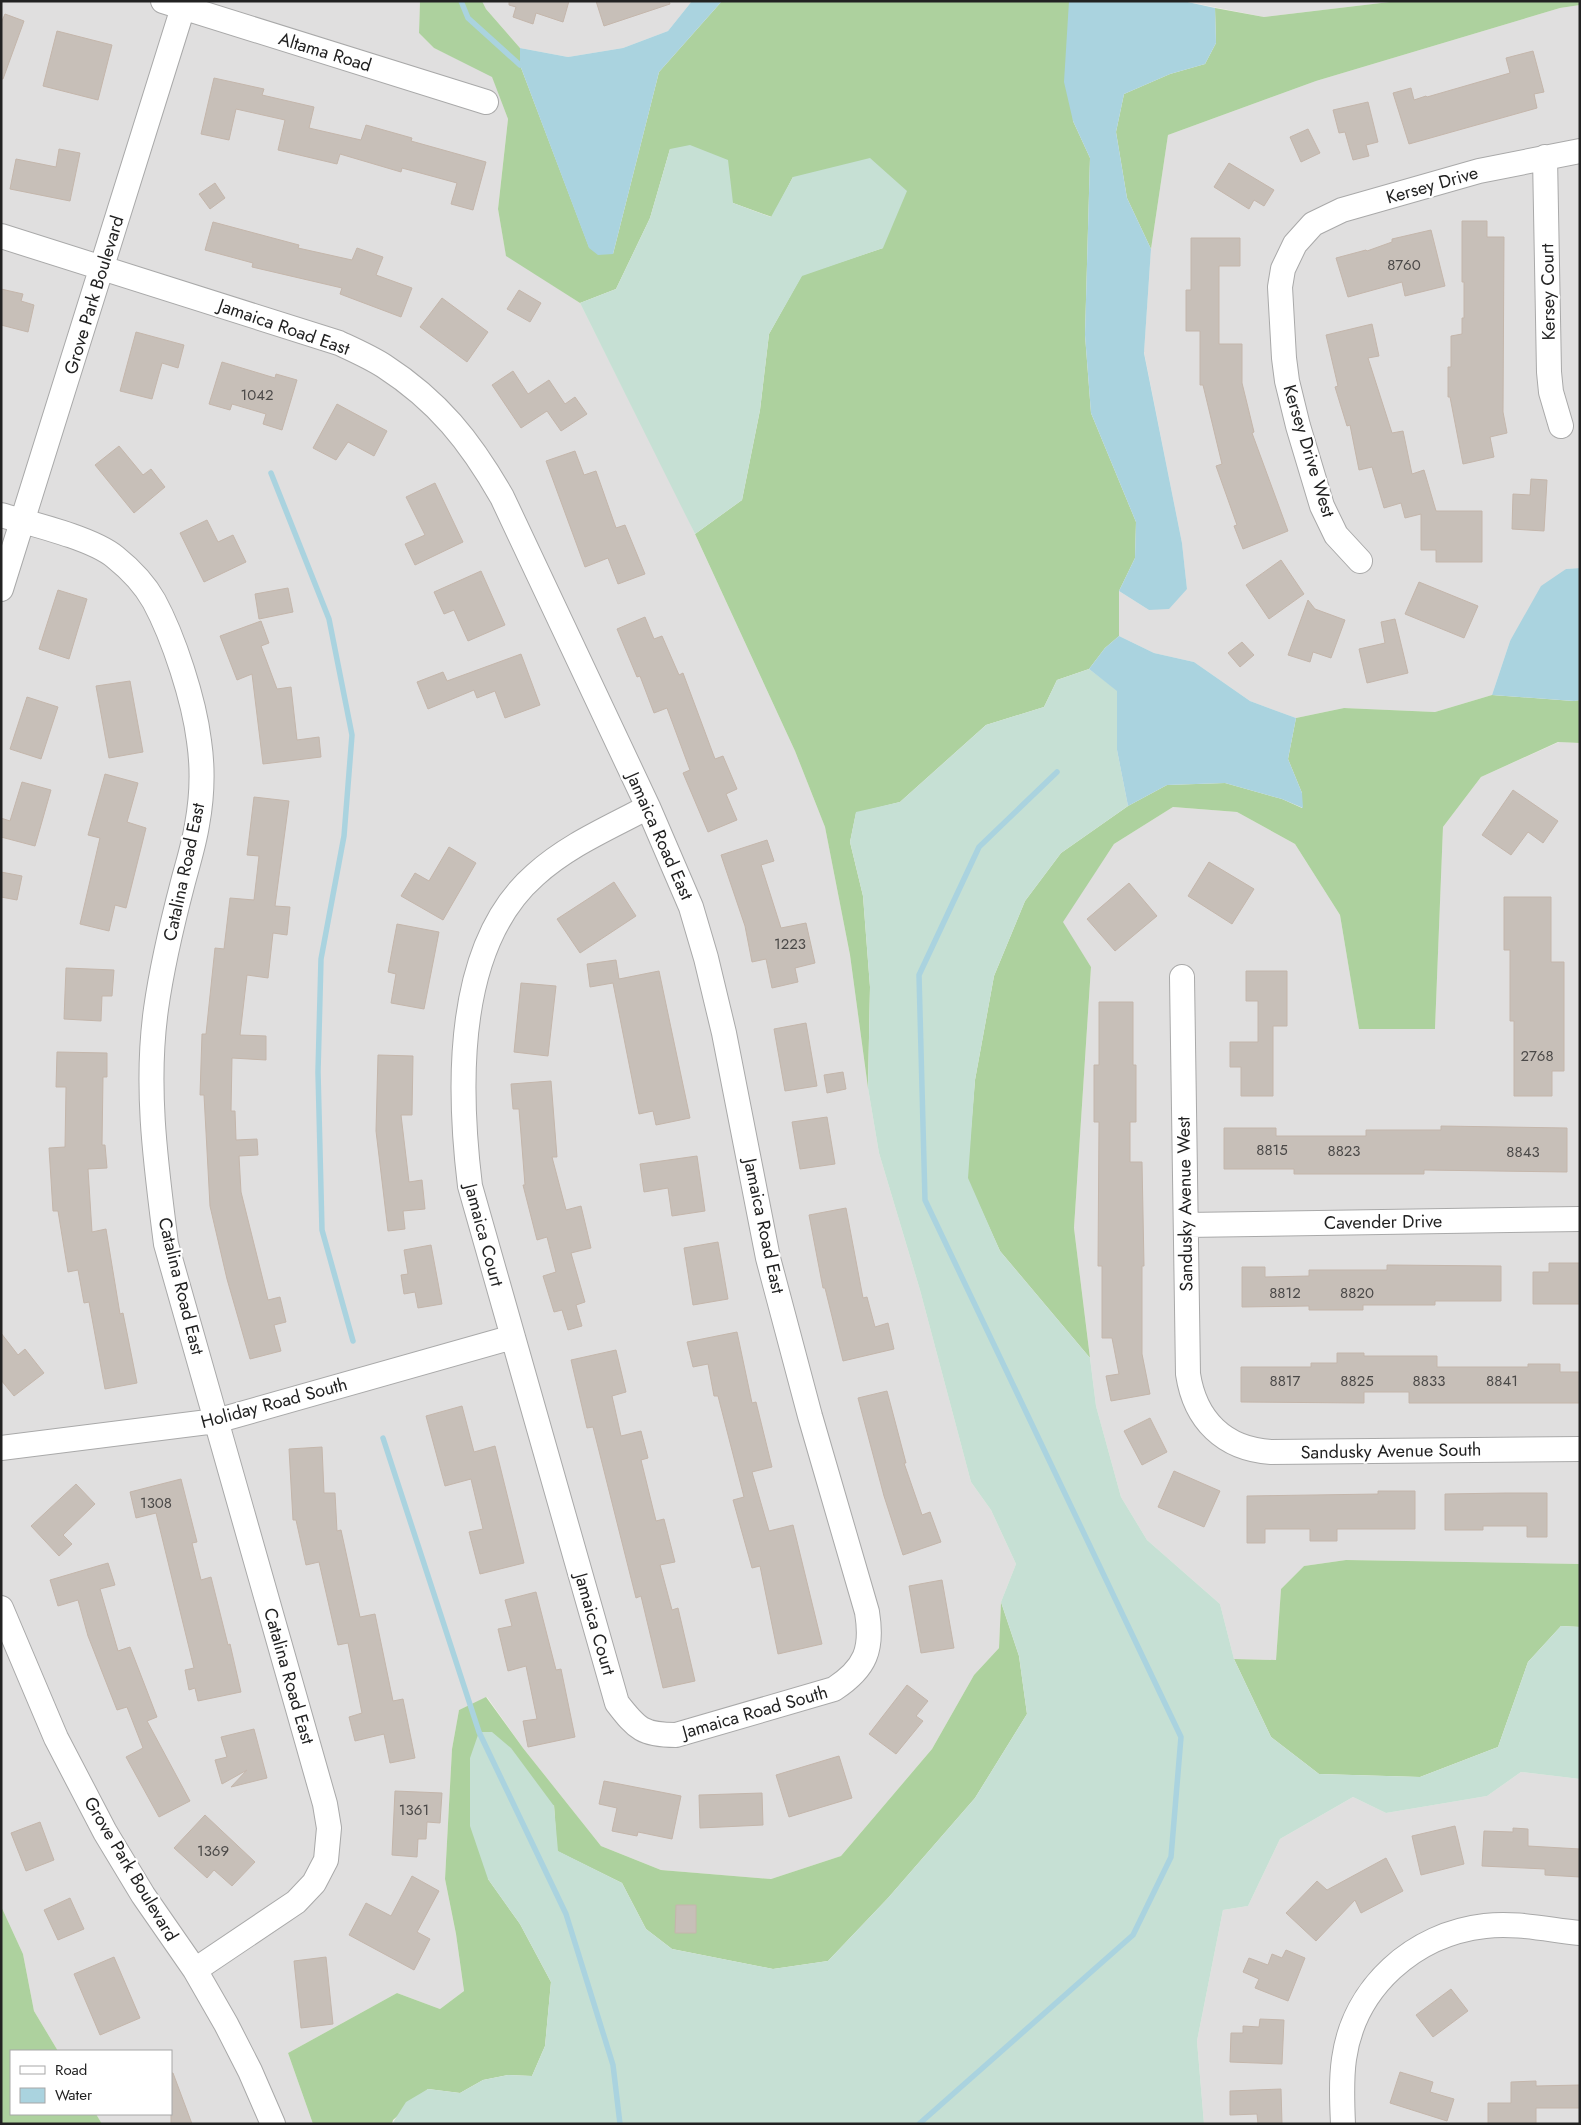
<svg xmlns="http://www.w3.org/2000/svg" width="1581" height="2125" viewBox="0 0 1581 2125" font-family="Jost,sans-serif">
<style>
.residential{fill:#e0dfdf}
.forest{fill:#add19e}
.wetland{fill:#c6e0d4}
.water{fill:#aad3df}
.lines{fill:none;stroke-linecap:round;stroke-linejoin:round}
.stream{stroke:#aad3df;stroke-width:5.5}
.building{fill:#c7bfb8;stroke:#c4b6ab}
.minor-casing{stroke:#a9a9a9;stroke-width:26}
.minor{stroke:#fff;stroke-width:24}
.labels{text-anchor:middle;dominant-baseline:central;stroke-width:4.5;stroke-linejoin:round;paint-order:stroke}
.number-label{font-size:15px;fill:#4b4948}
.street-label{font-size:18px;fill:#222;stroke:#fff}
</style>
<rect width="100%" height="100%" fill="#f2efe9"/>
<path class="residential" d="M1,1H420L419,33L434,48L492,76L508,119L498,209L506,255L580,303L682,506L795,751L825,827L850,955L868,1088L879,1153L920,1290L971,1482L991,1510L1016,1564L1001,1602L999,1648L974,1675L932,1749L841,1856L771,1879L661,1870L601,1846L523,1748L487,1697L459,1710L452,1749L445,1879L456,1934L464,1991L440,2009L397,1993L288,2053L313,2124H102L96,2114H171V2051H58L34,2011L23,1954L1,1906Z
M482,1H692L668,31L623,48L568,57L520,48L486,9Z
M1183,1H1398L1264,17Z
M1580,5V568L1566,569L1510,641L1492,695L1435,712L1344,708L1296,718L1250,701L1194,662L1154,653L1119,636V591L1149,610L1187,589L1182,543L1144,352L1151,249L1168,135L1316,81L1560,8Z
M1559,742L1580,743V1564L1346,1560L1304,1566L1281,1589L1276,1660L1234,1659L1220,1604L1147,1540L1121,1497L1096,1406L1074,1228L1091,967L1062,922L1114,844L1173,807L1237,812L1295,844L1340,915L1359,1029H1435L1443,827L1481,777Z
M1521,1772L1580,1779V2124H1204L1197,2041L1223,1910L1248,1906L1280,1839L1353,1797L1386,1813L1487,1796Z"/>
<path class="forest" d="M420,1H482L486,9L520,48V65L589,247L613,254L659,72L722,1H1069L1073,121L1090,158L1085,335L1091,413L1136,522L1135,558L1119,591V636L1105,648L1089,669L1057,680L1044,707L986,725L900,802L856,813L850,842L863,896L870,987L868,1088L850,955L825,827L795,751L695,534L742,500L760,410L769,334L802,275L883,248L793,177L772,217L733,203L670,149L650,218L616,289L580,303L506,256L498,209L508,119L492,77L434,48L419,33Z
M1398,1H1580V5L1560,8L1316,81L1168,135L1151,249L1127,198L1116,132L1124,94L1170,74L1205,64L1216,43L1215,8L1264,17Z
M1492,695L1573,701L1580,700V743L1558,742L1481,777L1443,827L1435,1029H1359L1340,915L1295,844L1237,812L1173,807L1114,844L1063,922L1091,967L1074,1228L1090,1358L1000,1251L967,1178L975,1080L994,976L1025,901L1061,853L1128,806L1167,785L1225,783L1282,799L1302,808V793L1288,759L1296,718L1344,708L1435,712Z
M1346,1560L1580,1564V1627L1561,1626L1528,1662L1498,1747L1420,1777L1319,1774L1271,1737L1234,1659L1276,1660L1281,1589L1304,1566Z
M1001,1602L1019,1656L1027,1714L975,1798L888,1898L828,1961L773,1969L672,1949L646,1929L622,1883L557,1851L554,1805L488,1879L520,1924L551,1982L545,2046L532,2076L508,2075L483,2080L460,2093L428,2089L393,2120L392,2124H313L288,2053L397,1993L440,2009L464,1991L456,1934L445,1879L452,1749L459,1710L486,1697L523,1748L601,1846L661,1870L771,1879L841,1856L932,1749L974,1675L999,1648Z
M1,1906L23,1954L34,2011L58,2051H11V2114H96L102,2124H1Z"/>
<path class="wetland" d="M690,145L728,160L733,203L771,217L793,177L870,158L907,191L883,248L802,276L769,334L760,410L742,500L695,534L580,303L616,289L650,218L670,149Z
M1089,669L1117,690V750L1128,806L1061,853L1025,901L994,976L975,1080L968,1178L1000,1251L1090,1358L1096,1406L1121,1497L1147,1540L1220,1604L1234,1659L1271,1737L1319,1774L1420,1777L1498,1747L1528,1662L1561,1626L1580,1627V1779L1521,1772L1487,1796L1386,1813L1353,1797L1280,1839L1248,1906L1223,1910L1197,2041L1204,2124H392L406,2102L428,2089L460,2093L483,2080L508,2075L532,2076L545,2046L551,1982L520,1924L488,1879L470,1826V1758L479,1732H492L511,1748L554,1806L558,1851L622,1883L646,1929L672,1949L773,1969L828,1961L888,1898L975,1798L1027,1714L1019,1656L1001,1602L1016,1564L991,1510L971,1482L920,1290L879,1153L868,1088L870,987L863,896L850,842L856,812L900,802L986,725L1044,707L1057,680Z"/>
<path class="water" d="M692,1H722L659,72L613,254L598,255L589,248L520,65V48L568,57L623,48L668,31Z
M1069,1H1183L1215,8L1216,43L1205,64L1170,74L1124,94L1116,132L1127,198L1151,249L1144,353L1182,543L1187,589L1169,609L1149,610L1119,591L1135,558L1136,522L1091,413L1085,335L1090,158L1073,121L1064,82Z
M1580,568V700L1574,701L1492,695L1510,641L1541,586L1566,569Z
M1119,636L1154,653L1194,662L1250,701L1296,718L1288,759L1302,793L1303,808L1282,799L1225,783L1167,785L1128,806L1117,750V691L1089,669L1105,648Z"/>
<g class="lines">
<path class="stream" d="M461,1L468,18L520,65
M271,473L329,619L352,735L344,836L321,959L318,1072L322,1230L353,1341
M383,1438L479,1732L566,1914L613,2065L620,2124
M919,2124L1133,1935L1171,1857L1181,1737L925,1200L919,975L979,847L1057,772"/>
</g>
<path class="building" d="M509,1H569L563,22L536,13L533,24L513,17L516,7L509,5Z
M596,1H669L670,4L604,26Z
M5,14L24,21L3,79H1V23Z
M57,31L112,45L98,100L43,86Z
M1533,51L1544,92L1534,94L1537,108L1409,144L1393,93L1411,88L1414,100L1426,96L1427,97L1510,73L1506,58Z
M214,78L264,89L262,95L314,107L309,128L361,140L366,125L412,138L411,141L486,162L473,210L451,204L457,183L402,168L401,172L340,154L337,164L278,150L285,120L236,109L229,140L201,134Z
M1368,102L1378,142L1366,145L1369,156L1353,160L1345,132L1339,133L1333,110Z
M1308,129L1320,153L1301,162L1290,137Z
M59,149L80,153L70,201L10,189L16,159L56,167Z
M1229,163L1274,190L1264,206L1254,200L1249,209L1214,187Z
M215,183L225,198L210,209L199,194Z
M1462,221H1487V237H1504L1503,412L1507,433L1490,437L1494,457L1463,464L1450,397H1448V367H1451V336L1462,334V318H1464V282H1462Z
M213,222L299,245L298,248L352,260L357,248L383,257L376,275L412,288L401,317L340,294L342,288L252,267L253,263L205,250Z
M1431,230L1445,286L1405,296L1402,282L1348,297L1336,258L1366,250L1367,251L1392,242V239Z
M1191,238H1240V266H1219V344H1242V383L1254,432L1252,433L1288,531L1243,549L1234,526L1237,525L1216,466L1222,464L1203,385H1200V331H1186V290H1191Z
M1,289L23,294L21,301L34,305L28,332L1,325Z
M519,290L541,303L530,322L507,309Z
M442,298L488,332L467,362L420,327Z
M1372,324L1379,356L1368,358L1392,433L1403,431L1412,474L1424,470L1436,511H1482V562H1436V550H1421V514L1405,518L1401,503L1384,508L1372,467L1359,470L1350,425L1347,426L1335,387L1338,386L1326,335Z
M136,332L184,345L178,368L162,363L152,399L120,391Z
M222,362L275,378L276,374L297,380L282,430L263,424L266,414L232,404L230,410L209,404Z
M513,371L528,394L549,380L565,404L575,397L587,414L561,431L547,411L521,428L492,385Z
M337,404L387,431L374,456L348,442L336,460L313,448Z
M119,446L143,475L151,469L165,487L134,513L95,465Z
M575,451L584,475L596,471L616,528L625,525L645,574L618,584L608,558L585,567L546,461Z
M1531,479L1547,480L1544,531L1512,529L1513,494L1530,495Z
M435,483L463,542L415,565L405,544L425,535L406,497Z
M207,520L218,542L233,535L246,562L204,582L180,533Z
M1281,560L1304,594L1269,619L1246,585Z
M481,571L505,625L468,641L454,610L444,614L434,592Z
M1419,582L1478,606L1464,638L1405,614Z
M288,588L293,612L259,619L255,594Z
M58,590L87,599L69,659L39,649Z
M1308,600L1315,609L1345,620L1331,658L1313,652L1310,662L1288,655Z
M645,617L654,639L662,636L679,675L683,673L715,759L723,756L737,789L726,794L737,820L708,832L683,773L690,770L667,708L654,713L640,676L637,677L617,629Z
M1395,619L1408,673L1367,683L1359,649L1385,643L1381,622Z
M261,621L269,643L261,646L277,689L291,687L297,740L319,737L321,757L263,764L252,674L237,680L220,636Z
M1242,642L1254,655L1240,667L1228,653Z
M521,654L540,705L505,718L495,691L477,698L474,690L428,709L417,682L443,672L447,681Z
M130,681L143,752L109,758L96,686Z
M27,697L58,707L41,759L10,749Z
M105,774L138,783L127,822L146,828L126,908L115,905L109,931L80,924L100,838L88,835Z
M22,782L51,790L35,846L1,837V818L10,821Z
M1513,790L1558,821L1543,843L1528,832L1511,855L1482,835Z
M254,797L289,801L275,906L290,907L287,935L273,933L268,978L247,975L240,1035L266,1036V1060L232,1058L231,1111H235L236,1140L257,1139L258,1155L239,1156L241,1192L268,1300L280,1297L286,1322L274,1325L281,1351L250,1359L227,1279L210,1206L204,1095H200L202,1034H206L215,948L224,949L230,898L254,900L259,856L247,855Z
M767,840L774,861L761,865L781,928L806,923L815,963L795,968L798,982L772,988L766,959L752,962L745,926L721,855Z
M449,847L476,863L443,920L401,896L415,873L429,881Z
M1209,862L1254,889L1232,924L1188,896Z
M1,872L22,876L17,900L1,897Z
M614,882L636,916L580,953L557,919Z
M1129,883L1157,916L1115,951L1087,919Z
M1504,897H1551V962H1564V1071H1552V1096H1514V1021H1510V950H1504Z
M397,924L439,932L424,1009L391,1003L396,974L388,972Z
M616,960L619,979L659,971L690,1118L656,1125L653,1111L639,1114L613,983L590,987L587,964Z
M66,968L114,970L112,996H102L101,1021L64,1019Z
M1246,971H1287V1026H1273V1096H1241V1067H1230V1042H1258V1001H1246Z
M521,983L556,986L548,1056L514,1052Z
M1099,1002H1133V1065H1136V1122H1130V1162H1142L1144,1266H1142V1354L1150,1394L1111,1401L1106,1376L1119,1374L1112,1338H1102V1266H1098L1099,1122H1094V1065H1099Z
M806,1023L817,1086L785,1091L774,1029Z
M57,1052L107,1053V1077H103L102,1145H105L107,1168L88,1169L92,1232L106,1229L120,1314L123,1313L137,1383L105,1389L89,1302L84,1303L78,1270L68,1272L58,1211H53L49,1148L65,1147L66,1087H56Z
M378,1055L413,1056L412,1115H401L409,1182L422,1180L425,1209L403,1211L405,1229L388,1231L376,1131Z
M843,1072L846,1089L827,1093L824,1075Z
M551,1081L557,1157H552L566,1210L581,1206L591,1248L571,1253L585,1302L576,1305L582,1326L568,1330L562,1310L554,1312L543,1276L556,1272L547,1237L537,1240L523,1185H525L519,1109H513L511,1084Z
M827,1117L835,1164L800,1169L792,1122Z
M1441,1126L1567,1128V1172L1424,1170V1174H1294V1169H1224V1128H1276V1136H1366V1130H1441Z
M697,1156L705,1211L672,1216L668,1188L644,1192L640,1164Z
M846,1208L863,1298L867,1297L875,1327L888,1323L894,1349L843,1361L825,1288H823L809,1215Z
M718,1242L728,1299L693,1305L684,1248Z
M431,1245L442,1304L418,1308L415,1292L404,1294L401,1275L408,1274L404,1250Z
M1549,1263H1580V1304H1533V1272H1549Z
M1387,1265L1501,1266V1301H1435V1305H1363V1310H1309V1306L1242,1307V1267H1265V1277L1309,1276V1270H1387Z
M737,1332L752,1403L756,1402L772,1467L752,1472L769,1531L793,1525L822,1644L778,1654L760,1566L752,1568L733,1500L744,1497L718,1396H714L708,1364L693,1367L687,1342Z
M1,1333L18,1355L25,1349L44,1373L14,1396L1,1380Z
M616,1350L626,1392L612,1396L621,1436L641,1431L648,1458L641,1460L656,1521L664,1519L675,1562L660,1565L672,1610L678,1608L695,1681L663,1688L641,1596L636,1598L593,1427L587,1428L571,1360Z
M1337,1353H1364V1356H1437V1367H1528V1364H1560V1372H1580V1403H1409V1392H1364V1403L1241,1402V1367H1311V1363H1337Z
M887,1391L906,1463H904L922,1515L930,1512L941,1542L903,1555L884,1496L858,1398Z
M462,1406L474,1452L495,1446L524,1563L480,1574L469,1532L483,1529L471,1479L445,1486L426,1416Z
M1150,1418L1167,1452L1142,1465L1124,1431Z
M322,1447L324,1493H335L337,1531L341,1530L360,1617L375,1614L393,1701L403,1699L415,1758L390,1763L384,1734L355,1741L349,1717L362,1713L348,1643L338,1645L319,1562L306,1565L296,1520H293L289,1449Z
M1174,1471L1220,1491L1204,1527L1158,1507Z
M181,1479L197,1542L192,1543L201,1580L211,1577L228,1645L230,1644L241,1692L198,1701L195,1688L189,1690L185,1670L194,1668L156,1513L136,1518L130,1492Z
M76,1484L95,1504L63,1535L72,1544L59,1556L31,1526Z
M1378,1491H1415V1529H1337V1541H1310V1529H1265V1543H1247V1496L1378,1494Z
M1506,1493H1547V1537H1527V1526H1483V1530H1445V1494Z
M108,1563L115,1585L100,1589L118,1651L130,1647L157,1717L147,1721L190,1801L159,1817L126,1757L143,1748L127,1707L117,1710L88,1636L78,1600L58,1606L50,1580Z
M942,1580L954,1648L921,1653L909,1586Z
M536,1592L556,1670L561,1669L575,1737L528,1747L523,1721L537,1719L526,1666L508,1671L498,1629L512,1626L505,1600Z
M907,1685L928,1701L916,1716L923,1721L896,1754L869,1734Z
M254,1729L267,1778L231,1787L247,1770L222,1784L215,1760L227,1757L221,1737Z
M839,1756L852,1798L789,1817L776,1775Z
M604,1781L681,1796L672,1839L638,1832L637,1836L612,1831L617,1808L599,1804Z
M395,1791L442,1793L440,1823L427,1822L426,1839H418L417,1857L392,1855Z
M762,1793L763,1825L700,1828L699,1795Z
M205,1815L255,1862L232,1886L214,1870L207,1878L174,1848Z
M40,1822L54,1860L26,1871L11,1833Z
M1455,1826L1464,1864L1421,1875L1412,1836Z
M1513,1828L1528,1829V1846L1580,1849V1877L1545,1875V1869L1482,1866L1484,1831L1513,1832Z
M1386,1858L1403,1891L1361,1913L1355,1900L1316,1941L1286,1913L1317,1881L1327,1890Z
M412,1876L439,1891L417,1932L430,1939L414,1970L349,1935L366,1903L391,1916Z
M70,1898L84,1929L58,1940L44,1910Z
M676,1905H696V1933H675Z
M1286,1950L1305,1958L1288,2001L1255,1988L1259,1979L1243,1972L1249,1958L1268,1965L1272,1954L1282,1958Z
M114,1957L140,2018L100,2035L74,1974Z
M326,1957L333,2024L301,2028L294,1961Z
M1451,1989L1468,2011L1433,2037L1416,2015Z
M1260,2019L1284,2020L1282,2064L1230,2062L1231,2033H1243V2026L1259,2027Z
M1400,2072L1433,2082L1430,2092L1454,2099L1447,2121L1390,2103Z
M171,2073H173L192,2124H171Z
M1536,2081V2086L1580,2085V2108H1536V2124H1488V2103H1511V2082Z
M1281,2089L1282,2124H1258L1257,2114L1230,2115V2091Z"/>
<g class="lines">
<g class="minor-casing">
<path id="minor" d="M163,1L486,102
M1545,157L1549,372L1551,392L1561,426
M1,236L339,343C354,350 370,357 384,366C438,401 470,441 502,497L648,807L691,907L706,958L724,1033L768,1258L810,1416L867,1612C873,1649 866,1668 834,1689L676,1735C643,1735 637,1729 617,1703L470,1186C458,1088 454,946 535,875C568,845 609,828 648,807
M1,515C32,524 92,538 115,557C130,569 145,585 154,601C174,638 194,700 199,741C203,768 202,798 197,825C194,844 188,863 183,882C172,924 162,966 156,1009C145,1088 156,1165 166,1244L325,1804L329,1828L326,1860L314,1883L296,1902L195,1970
M1360,561L1336,535L1322,506L1298,426L1287,381L1284,358L1280,287L1283,269L1295,244L1313,224L1342,210L1479,171L1580,151
M1,589L185,1
M1182,977L1188,1374C1195,1420 1224,1449 1271,1452L1580,1449
M1186,1225L1580,1219
M1,1448L216,1421L513,1337
M1,1608L56,1738L105,1832L143,1895L195,1970L226,2024L250,2071L273,2124
M1343,2124C1342,2102 1341,2080 1344,2059C1354,1987 1414,1934 1485,1926C1516,1922 1549,1930 1580,1933"/>
</g>
<use href="#minor" class="minor"/>
</g>
<g class="labels">
<g class="number-label">
<text x="1404" y="265">8760</text>
<text x="257" y="395">1042</text>
<text x="790" y="944">1223</text>
<text x="1537" y="1056">2768</text>
<text x="1272" y="1150">8815</text>
<text x="1344" y="1151">8823</text>
<text x="1523" y="1152">8843</text>
<text x="1285" y="1293">8812</text>
<text x="1357" y="1293">8820</text>
<text x="1285" y="1381">8817</text>
<text x="1357" y="1381">8825</text>
<text x="1429" y="1381">8833</text>
<text x="1502" y="1381">8841</text>
<text x="156" y="1503">1308</text>
<text x="414" y="1810">1361</text>
<text x="213" y="1851">1369</text>
</g>
<g class="street-label">
<text transform="translate(325 52) rotate(17)">Altama Road</text>
<text transform="translate(1432 185) rotate(-16)">Kersey Drive</text>
<text transform="translate(1548 292) rotate(-91)">Kersey Court</text>
<text transform="translate(94 295) rotate(-73)">Grove Park Boulevard</text>
<text transform="translate(284 327) rotate(19)">Jamaica Road East</text>
<text transform="translate(1309 451) rotate(73)">Kersey Drive West</text>
<text transform="translate(660 836) rotate(66)">Jamaica Road East</text>
<text transform="translate(184 872) rotate(-78)">Catalina Road East</text>
<text transform="translate(1185 1204) rotate(-91)">Sandusky Avenue West</text>
<text transform="translate(1383 1222) rotate(-1)">Cavender Drive</text>
<text transform="translate(764 1226) rotate(78)">Jamaica Road East</text>
<text transform="translate(484 1235) rotate(75)">Jamaica Court</text>
<text transform="translate(181 1286) rotate(76)">Catalina Road East</text>
<text transform="translate(274 1403) rotate(-15)">Holiday Road South</text>
<text transform="translate(1391 1451) rotate(-1)">Sandusky Avenue South</text>
<text transform="translate(595 1624) rotate(74)">Jamaica Court</text>
<text transform="translate(289 1676) rotate(74)">Catalina Road East</text>
<text transform="translate(755 1712) rotate(-16)">Jamaica Road South</text>
<text transform="translate(131 1869) rotate(59)">Grove Park Boulevard</text>
</g>
</g>
<rect width="1581" height="2125" fill="none" stroke="#222222" stroke-width="5"/>
<rect x="10" y="2050" width="162" height="65" fill="#ffffff" stroke="#a7a7a7"/>
<rect x="20" y="2066" width="25" height="8" fill="#ffffff" stroke="#a7a7a7"/>
<text x="55" y="2075" font-size="15" fill="#222222">Road</text>
<rect x="20" y="2088" width="25" height="15" fill="#aad3df" stroke="#a7a7a7"/>
<text x="55" y="2100" font-size="15" fill="#222222">Water</text>
</svg>
